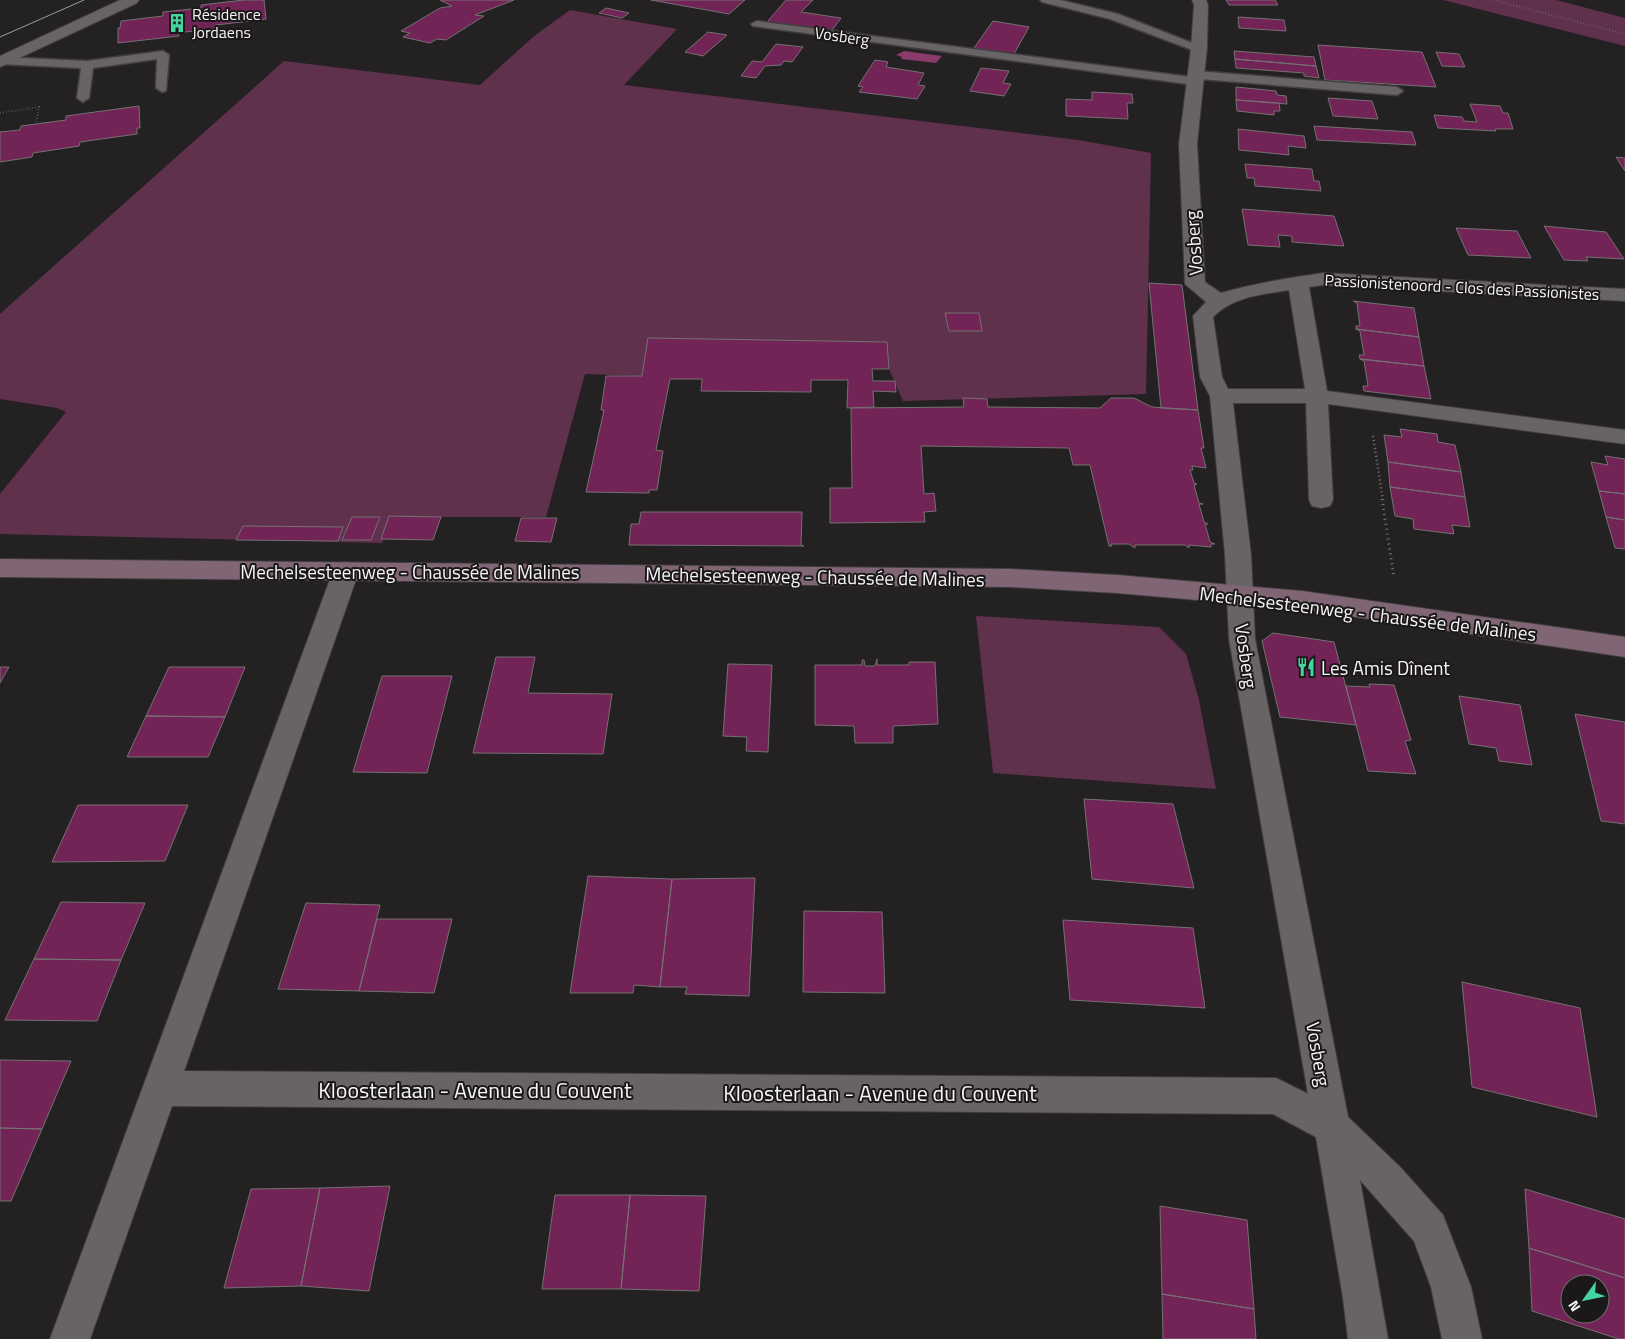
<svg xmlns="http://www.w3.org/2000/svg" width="1625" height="1339" viewBox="0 0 1625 1339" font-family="'Titillium Web',sans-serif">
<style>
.green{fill:#60314d}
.water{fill:#8a3b6c}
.building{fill:#712455;stroke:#757173;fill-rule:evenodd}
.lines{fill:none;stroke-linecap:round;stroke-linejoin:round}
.service-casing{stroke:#413e3f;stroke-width:3}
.minor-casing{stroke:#413e3f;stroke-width:2}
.secondary-casing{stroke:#413e3f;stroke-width:2}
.path-far2{stroke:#7a7779;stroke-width:2;stroke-dasharray:0.5 2.5;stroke-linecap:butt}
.path-far1{stroke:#7a7779;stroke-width:2.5;stroke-dasharray:1 3;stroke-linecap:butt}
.path{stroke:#7a7779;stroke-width:3;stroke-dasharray:1 4;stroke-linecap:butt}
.service{fill:#686466;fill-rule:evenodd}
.minor{fill:#686466;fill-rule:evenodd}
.secondary{fill:#806675;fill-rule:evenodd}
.tram{stroke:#9e9c9d;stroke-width:1}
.labels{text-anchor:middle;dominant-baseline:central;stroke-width:4;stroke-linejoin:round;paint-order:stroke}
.far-poi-label{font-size:16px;fill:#f6f4f5;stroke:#1b1819;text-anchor:start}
.far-street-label{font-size:16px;fill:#f6f4f5;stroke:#1b1819}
.street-label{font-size:19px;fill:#f6f4f5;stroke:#1b1819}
.poi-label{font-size:19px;fill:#f6f4f5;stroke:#1b1819;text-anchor:start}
.near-street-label{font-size:22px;fill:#f6f4f5;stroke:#1b1819}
</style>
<rect width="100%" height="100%" fill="#242123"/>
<path class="green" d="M1443,0H1556L1625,18V46Z
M570,10L677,29L624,85L1078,140L1151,153L1146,394L903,401L889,369L887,342L649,338L642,376L585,374L546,517H390L382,543L0,534V494L66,412L57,408L0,399V314L284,61L480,85L533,37Z
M976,616L1159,627L1186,654L1199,700L1216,789L993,773Z"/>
<path class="water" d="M904,51L942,56L936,63L901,59L902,57L896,55Z"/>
<path class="building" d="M244,0H264L266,19L216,25V28L178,33L179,36L118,43V28H120L121,21L163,16V12L201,8V5Z
M514,0L475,15L484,16L446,40L437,39L430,43L403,37L410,33L401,31L440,8L452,6L440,0Z
M651,0H745L729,14Z
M786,0H813L801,12L841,18L832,30L767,22Z
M1226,0H1275L1278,5H1229Z
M606,8L629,13L622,18L599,13Z
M1238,17L1284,20L1286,31L1239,28Z
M993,21L1029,27L1014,54L974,48Z
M708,32L727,35L703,56L685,52Z
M776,44L803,47L792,62L784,61L781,65L765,66L756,78L741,76L752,61L762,62Z
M1318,45L1422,52L1436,87L1325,80Z
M1234,51L1314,57L1316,66L1235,59Z
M1436,52L1459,54L1465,67L1442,66Z
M1235,59L1316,66L1319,78L1304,76V73L1236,68Z
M875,60L888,62L886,67L924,73L918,85L925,86L917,99L859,92L863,87L858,86Z
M981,68L1009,71L1003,83L1011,84L1004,96L970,91Z
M1236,87L1276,91L1277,95L1286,96L1287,104L1236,100Z
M1092,92L1132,94L1133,103H1127L1128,119L1066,116V99L1092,100Z
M1328,98L1372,101L1378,119L1333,116Z
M1236,100L1279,103L1280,111H1274V115L1237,111Z
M1470,104L1500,106L1503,113H1508L1513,129H1495L1496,131L1438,128L1434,115L1462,117L1464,121L1477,122Z
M139,106L140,128H137V134L80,142L79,146L33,153L32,157L0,162V132L20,130L21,126L66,120V116Z
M1314,126L1412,132L1416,145L1317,140Z
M1238,129L1304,136L1306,148L1288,146L1289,155L1239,150Z
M1616,157L1625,158V171Z
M1245,164L1312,169L1314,181H1319L1321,191L1255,186L1254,178H1247Z
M1242,209L1334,216L1344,246L1292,242V236L1278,235L1280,247L1248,245Z
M1544,226L1606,232L1624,259L1586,257L1588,261L1564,260Z
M1456,228L1517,231L1531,258L1468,255Z
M1149,283L1182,285L1198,410L1161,408Z
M1353,301L1414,308L1419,337L1356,329V326H1360L1357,303Z
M945,313H979L982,331H949Z
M1356,329L1419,337L1424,366L1360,359L1359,355H1364L1360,331Z
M648,338L887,342L889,369H872L873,381H895L896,392L873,391L874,407L847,408L848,380H811V392L701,391L702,379H670L656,450L663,451L657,490H649V493L586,492L604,410H601L606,376H642Z
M1360,359L1424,366L1431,399L1364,391L1363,386H1368L1364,361Z
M963,398L987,399L988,407L1100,408L1111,398H1134L1152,407L1198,410L1204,448H1201L1206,468L1192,466L1193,470H1190L1194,483L1197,484L1194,485L1199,503L1203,504H1199L1204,522L1208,524H1205L1210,542L1215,544H1211V547L1189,545V548L1185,545H1135V548L1129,544H1111L1112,546H1109L1090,465H1073L1069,448L921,446L924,494L934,493L936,511L924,512L925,522L830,523V488H852L851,408L964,407Z
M1400,429L1437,434L1438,442L1455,445L1461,472L1388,462L1384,435L1402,437Z
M1605,456L1625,459V494L1599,491L1591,462L1608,465Z
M1388,462L1461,472L1465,497L1390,487Z
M1390,487L1465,497L1470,527L1452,525L1454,534L1414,529L1413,519L1395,516Z
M1599,491L1625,494V520L1606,517Z
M641,512H802L801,545L804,546L629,545L631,524H639Z
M389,516L441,517L433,540L381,539Z
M352,517H380L371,540H342Z
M1606,517L1625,520V549L1615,548Z
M521,518H557L551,542L515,541Z
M243,526L343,527L338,541L236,540Z
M1273,633L1334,642L1356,725L1280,717L1262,641Z
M496,657H535L528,693L612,694L603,754L473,753Z
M877,659V665H909V662H935L938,724L893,726V743H855L854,726L815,725V665H862V660H864L865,666H875Z
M728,664L772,665L768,752L746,751L747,737L723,736Z
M0,667H9L0,683Z
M169,667H245L225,717L146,716Z
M382,676H452L427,773L353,772Z
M1369,684L1394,685L1411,740L1405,741L1416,774L1368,771L1346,686L1370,687Z
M1459,696L1520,705L1532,765L1499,761L1496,748L1469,744Z
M1575,714L1625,722V824L1601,821Z
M146,716L225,717L208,757H127Z
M1084,799L1173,804L1194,888L1092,879Z
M78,805H188L165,861L52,862Z
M588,876L672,879L660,987L634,985L633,993H570Z
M755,878L749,996L685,994L687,987H660L672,879Z
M61,902L145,903L121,960L34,959Z
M306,903L380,905L359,991L278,989Z
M804,911L882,912L885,993L803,992Z
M377,919H452L434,993L359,991Z
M1063,920L1193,928L1205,1008L1070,1000Z
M34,959L121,960L97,1021L5,1020Z
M1462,982L1580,1008L1597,1117L1472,1087Z
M0,1060L71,1061L42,1129L0,1128Z
M0,1128L42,1129L11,1201H0Z
M390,1186L369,1291L301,1286L320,1188Z
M320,1188L301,1286L224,1288L251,1189Z
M1525,1189L1625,1219V1278L1529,1248Z
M555,1195H630L621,1289H542Z
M630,1195L706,1196L699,1291L621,1289Z
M1160,1206L1247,1220L1254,1309L1162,1294Z
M1529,1248L1625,1278V1339H1619L1532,1311ZM1570,1284H1600V1314H1570Z
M1162,1294L1254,1309L1256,1339H1163Z"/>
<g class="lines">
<g class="service-casing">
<path id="service" d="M1040,0H1060L1118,14L1205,48L1199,52L1195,51L1110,19L1042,2Z
M757,21L1191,77L1192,72L1196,71L1397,87L1403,91L1397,95L1200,79L1199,84L1195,85L753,26L751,24Z
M163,51L169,55L166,91L162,92L156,88L157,59L93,68L89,98L83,102L77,98L81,68L0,64L1,57L87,61Z"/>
</g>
<g class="minor-casing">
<path id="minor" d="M120,0H139L137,3L0,67V56Z
M1192,0H1206L1208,5L1207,48L1197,144L1205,282L1221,293C1255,283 1289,278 1323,273L1625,289V301L1323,285L1309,287L1327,391L1625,430V444L1328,404L1333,500L1330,506L1321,508L1312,506L1309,500L1306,403H1233L1251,555L1255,639L1348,1117L1401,1168L1443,1215L1471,1287L1482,1339H1442L1431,1287L1414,1241L1360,1180L1388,1339H1348L1343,1298L1316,1137L1273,1114L172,1106L90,1339H50L333,571L337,565L346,562L355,565L359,571L184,1071L1276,1078L1308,1094L1229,639L1225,555L1210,396L1200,377L1193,316L1206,302L1185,284L1179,144L1191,48L1194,5ZM1289,290L1305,389H1228L1222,377L1213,317C1234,296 1261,295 1289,290Z"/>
</g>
<g class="secondary-casing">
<path id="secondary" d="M0,559L1011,569L1117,575L1302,591L1625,637V657L1302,609L1117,593L1011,587L0,577Z"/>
</g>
<path class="path-far2" d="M1493,0L1625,34
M0,113L39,107L36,124"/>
<path class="path-far1" d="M1373,436L1383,500"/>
<path class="path" d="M1382,499L1394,578"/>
<use href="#service" class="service"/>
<use href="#minor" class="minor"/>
<use href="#secondary" class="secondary"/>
<path class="tram" d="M0,37L84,0"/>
</g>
<defs>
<g id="building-bare" transform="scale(1.5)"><path d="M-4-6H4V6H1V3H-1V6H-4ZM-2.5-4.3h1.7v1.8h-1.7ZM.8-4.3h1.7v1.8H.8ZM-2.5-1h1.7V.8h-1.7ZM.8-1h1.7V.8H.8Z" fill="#44d4a0" stroke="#1b1819" stroke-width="2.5" paint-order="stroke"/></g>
<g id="restaurant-bare" transform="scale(1.5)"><path d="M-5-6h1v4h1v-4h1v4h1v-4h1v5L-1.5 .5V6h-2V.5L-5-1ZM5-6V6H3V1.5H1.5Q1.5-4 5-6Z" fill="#44d4a0" stroke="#1b1819" stroke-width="2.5" paint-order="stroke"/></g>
</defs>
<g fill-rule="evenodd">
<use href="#building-bare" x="177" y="23"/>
<use href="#restaurant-bare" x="1306" y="667"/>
</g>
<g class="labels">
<g class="far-poi-label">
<text x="192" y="14">Résidence<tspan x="192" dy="18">Jordaens</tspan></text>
</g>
<g class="far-street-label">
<text transform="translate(842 36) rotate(8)">Vosberg</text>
<text transform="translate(1462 287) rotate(3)">Passionistenoord - Clos des Passionistes</text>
</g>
<g class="street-label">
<text transform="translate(1193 243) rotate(-94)">Vosberg</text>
<text x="410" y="571">Mechelsesteenweg - Chaussée de Malines</text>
<text transform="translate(815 576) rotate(1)">Mechelsesteenweg - Chaussée de Malines</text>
<text transform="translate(1368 613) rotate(7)">Mechelsesteenweg - Chaussée de Malines</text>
<text transform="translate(1247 656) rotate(82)">Vosberg</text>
<text transform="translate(1319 1054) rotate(80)">Vosberg</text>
</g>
<g class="poi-label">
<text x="1321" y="667">Les Amis Dînent</text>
</g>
<g class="near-street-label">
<text x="475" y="1090">Kloosterlaan - Avenue du Couvent</text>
<text x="880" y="1093">Kloosterlaan - Avenue du Couvent</text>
</g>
</g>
<g transform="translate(1585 1299) rotate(237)"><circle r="24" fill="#1b1819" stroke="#737071"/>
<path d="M0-4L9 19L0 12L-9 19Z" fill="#44d4a0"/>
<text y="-8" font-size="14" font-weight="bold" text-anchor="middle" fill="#f6f4f5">N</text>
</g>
</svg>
